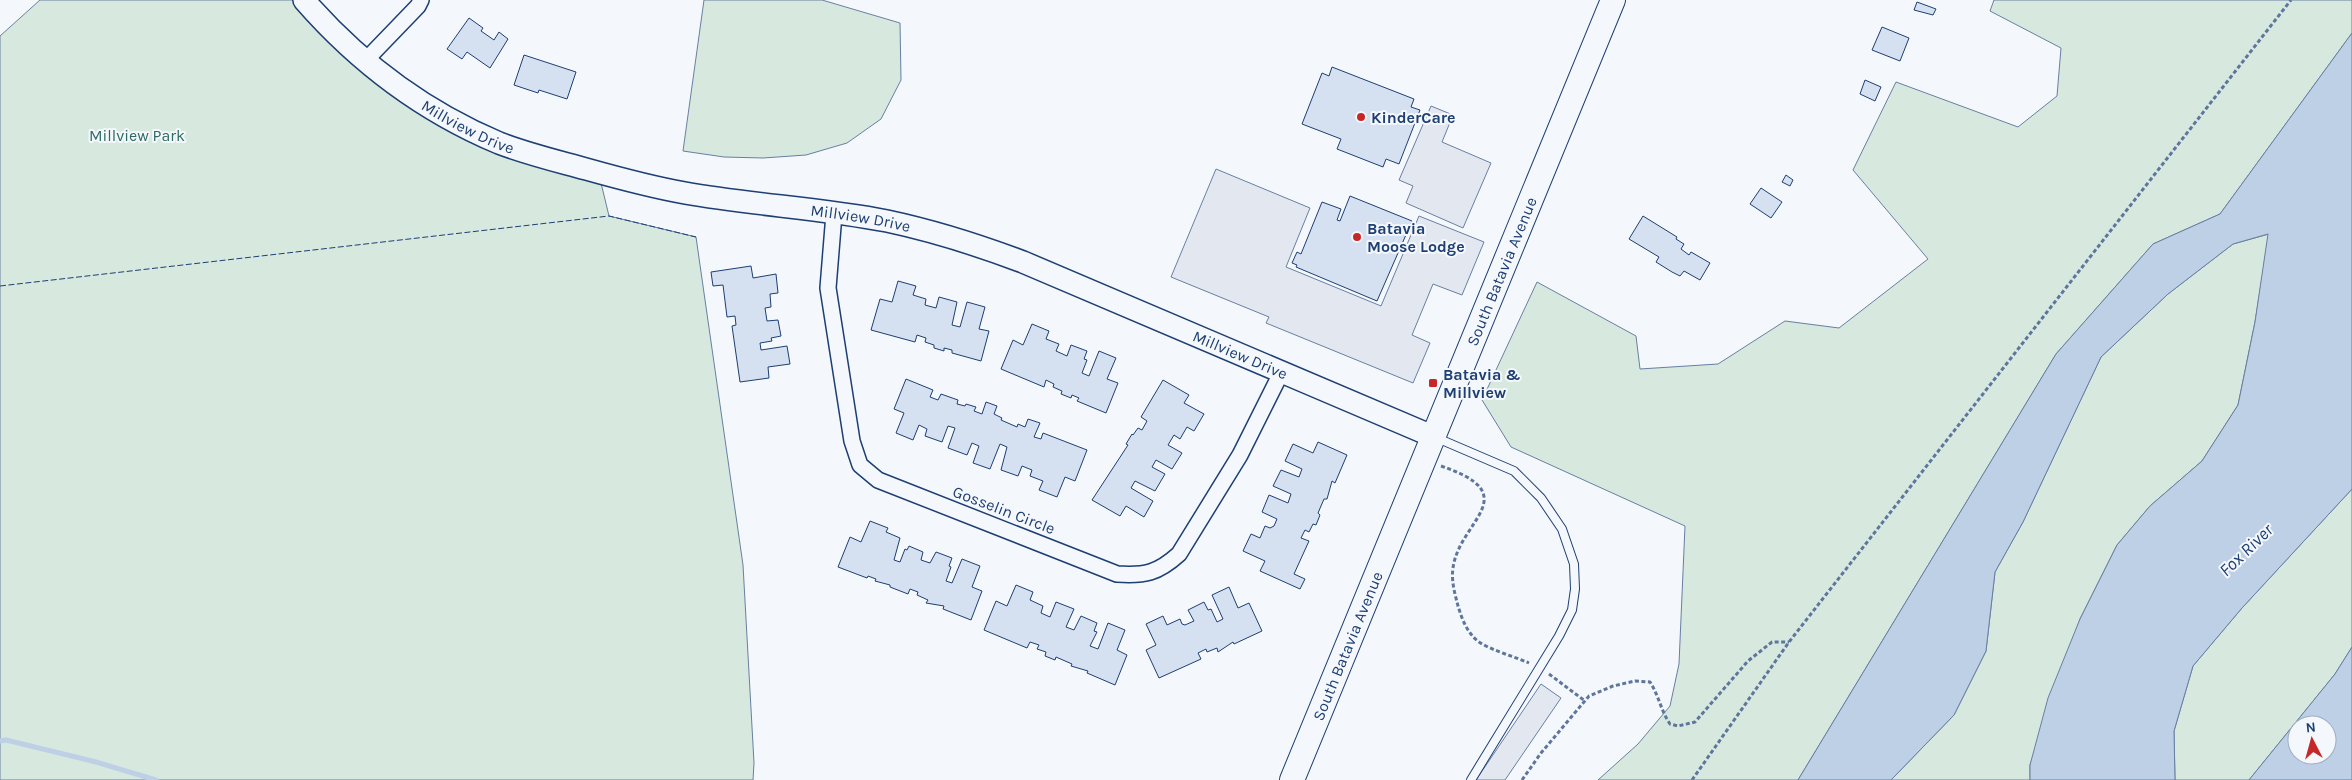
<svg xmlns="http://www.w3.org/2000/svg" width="2352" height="780" viewBox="0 0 2352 780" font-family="Karla,sans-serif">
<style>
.green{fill:#d7e8df;stroke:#687fa3}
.parking{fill:#e3e8f0;stroke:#687fa3}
.water{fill:#bed0e5;stroke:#687fa3;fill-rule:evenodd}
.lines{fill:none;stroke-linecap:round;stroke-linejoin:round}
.stream{stroke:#bed0e5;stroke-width:5}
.building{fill:#d5e0f0;stroke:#1d3f73}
.lane-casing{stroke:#1d3f73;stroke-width:10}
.street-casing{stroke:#1d3f73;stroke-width:18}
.secondary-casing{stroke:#1d3f73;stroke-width:24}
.primary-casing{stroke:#1d3f73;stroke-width:26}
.path{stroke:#5e769c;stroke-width:3;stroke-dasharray:4 2.5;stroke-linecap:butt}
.lane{stroke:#f4f7fb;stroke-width:8}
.street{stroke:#f4f7fb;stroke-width:15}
.secondary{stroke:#f4f7fb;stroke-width:21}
.primary{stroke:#f4f7fb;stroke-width:24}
.fence{stroke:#1d3f73;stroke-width:1;stroke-dasharray:6 2.5;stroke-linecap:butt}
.poi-dot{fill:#c62828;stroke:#f4f7fb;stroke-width:2}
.labels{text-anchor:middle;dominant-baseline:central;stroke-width:4;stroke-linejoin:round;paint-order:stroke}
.poi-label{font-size:16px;font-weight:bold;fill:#1d3f73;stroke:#f4f7fb;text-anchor:start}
.street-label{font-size:16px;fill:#1d3f73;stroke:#f4f7fb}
.park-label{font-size:16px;fill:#2c6c60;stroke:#f4f7fb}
.water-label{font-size:18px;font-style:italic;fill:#1d3f73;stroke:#f4f7fb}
</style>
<rect width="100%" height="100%" fill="#f4f7fb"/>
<path class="green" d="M40,0H296L364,74L422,112L601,183L609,216L696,237L743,565L754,763L753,780H0V36Z
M704,0H822L900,23L901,80L881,119L847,143L806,155L763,158L724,157L683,151Z
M1994,0H2352V33L2220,214L2153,244L2056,354L1798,780H1598L1638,744L1670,706L1679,664L1685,526L1511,447L1482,400L1537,282L1636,336L1640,369L1718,364L1785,321L1839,328L1928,259L1853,170L1896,82L2018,127L2057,96L2061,48L1990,11Z
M2269,234L2255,322L2238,405L2202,461L2150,506L2117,545L2080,619L2030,765V780H1891L1954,715L1986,651L1995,572L2023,522L2101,357L2168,294L2233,244Z
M2352,489V647L2335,674L2249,780H2175L2174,731L2193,666L2242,608Z"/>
<path class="parking" d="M1431,106L1453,115L1442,142L1491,163L1463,228L1406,203L1413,186L1399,180Z
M1216,169L1310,208L1286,267L1381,306L1419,216L1484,242L1462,295L1433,284L1412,335L1430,343L1413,383L1266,323L1269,317L1171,277Z
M1541,684L1561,698L1505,780H1476Z"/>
<path class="water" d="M2352,33V489L2242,608L2193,666L2174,731L2175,780H2030V765L2048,698L2080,619L2117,545L2150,506L2202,461L2238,405L2255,322L2268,234L2233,244L2168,294L2101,357L2023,522L1995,572L1986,651L1954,715L1891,780H1798L2056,354L2153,244L2220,214Z
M2352,647V780H2249L2335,674ZM2297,725H2327V755H2297Z"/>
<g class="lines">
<path class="stream" d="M0,741L6,740L96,762L156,780"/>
</g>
<path class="building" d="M1917,2L1936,9L1933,15L1914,10Z
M469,18L483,28L481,31L494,40L499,32L508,39L490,68L467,52L462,59L447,49Z
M1882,27L1909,38L1900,61L1872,50Z
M524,55L576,72L567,99L539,90L538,93L514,85Z
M1332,67L1414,99L1411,107L1420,110L1399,164L1386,159L1383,167L1337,149L1341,139L1302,124L1322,73L1329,76Z
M1865,80L1881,87L1875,101L1860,94Z
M1786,175L1793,180L1790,186L1782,182Z
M1761,188L1782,202L1771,218L1750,204Z
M1350,196L1412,221L1377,301L1296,267L1297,265L1292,263L1297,252L1301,254L1322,202L1341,209L1337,220L1340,221Z
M1643,216L1677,237L1676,239L1684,244L1681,249L1689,255L1691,252L1710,263L1700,280L1684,271L1680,276L1672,272L1656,262L1659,257L1629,239Z
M751,266L753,278L776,274L778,293L770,294L771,307L765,308L767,321L778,320L781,336L771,338L772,341L760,343L761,350L787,346L790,364L768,367L769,378L740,382L732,326L736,325L735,316L727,317L723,285L713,286L711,272Z
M898,281L916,286L913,295L926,299L925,305L936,308L939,297L957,302L952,325L960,327L967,302L985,307L979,329L989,331L981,361L952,353V350L944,348V351L934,348V345L925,342L926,338L917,335L915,342L871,330L880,299L892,302Z
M1032,324L1049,331L1046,339L1059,344L1056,351L1067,356L1071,345L1087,351L1084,359L1087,360L1082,373L1089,376L1099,351L1116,358L1107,379L1118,383L1106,413L1077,401L1079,398L1072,395L1071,398L1061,394L1062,391L1053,387L1054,384L1046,380L1044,387L1001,369L1013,340L1023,345Z
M906,379L933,390L930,397L938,400L941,394L958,400L957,404L965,406L966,404L976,407L974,411L982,414L986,402L997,406L994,414L1002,418L1001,420L1017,427L1018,424L1025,427L1028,419L1040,423L1034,437L1041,439L1043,433L1087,450L1075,481L1065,477L1057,497L1039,490L1043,481L1030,476L1032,470L1022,466L1018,476L1001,470L1007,447L1000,444L990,469L973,463L979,446L972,443L967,455L948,448L955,428L948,426L942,442L925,436L927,429L919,425L913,440L896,433L904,413L894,409Z
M1163,380L1189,395L1184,403L1204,414L1194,431L1187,427L1180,439L1174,435L1168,445L1182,453L1172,469L1156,460L1152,467L1165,474L1155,491L1135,481L1131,488L1153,501L1144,517L1126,506L1120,516L1092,500L1128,445L1126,444L1132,434L1133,435L1138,428L1142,430L1147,421L1141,417Z
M1318,442L1347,455L1335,483L1332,481L1327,499H1324L1318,513L1320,515L1316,525L1313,524L1309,532L1305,530L1301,538L1309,541L1294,574L1305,579L1300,589L1260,571L1265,561L1243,551L1251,534L1260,538L1265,526L1270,528L1274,526L1277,519L1262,512L1269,495L1288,503L1291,494L1273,486L1281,470L1299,477L1302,469L1285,461L1293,444L1313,453Z
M870,521L888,528L886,532L900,538L894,560L900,562L905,549L907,550L909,546L923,552L921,560L930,563L936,552L952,558L949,566L951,567L946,581L952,583L962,559L980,566L972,587L982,591L971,620L943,609L944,606L926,603L928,600L917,595L918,592L910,589L908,594L890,587V585L875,581L876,579L868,576L867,578L838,567L850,537L861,542Z
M1016,585L1033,592L1030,600L1043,606L1041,613L1050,617L1056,602L1074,609L1066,627L1074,630L1081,616L1097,623L1094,631L1097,632L1090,646L1098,649L1108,623L1125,630L1117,650L1127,655L1115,685L1087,673L1088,671L1071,666L1072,664L1056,657L1055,660L1045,656L1046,652L1037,649L1039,645L1030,642L1027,648L984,630L996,601L1007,606Z
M1229,587L1238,608L1249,603L1262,631L1234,644L1233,642L1218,652L1217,648L1207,652L1206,649L1198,653L1201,659L1159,678L1146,650L1156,645L1146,624L1163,616L1167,625L1180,619L1182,624L1185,625L1194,621L1188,610L1204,602L1208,610L1211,609L1217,622L1223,619L1212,595Z"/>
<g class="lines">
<g class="lane-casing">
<path id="lane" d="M1437,438L1514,471L1541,498L1562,529L1574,564L1575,589L1572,610L1559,636L1471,780"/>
</g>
<g class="street-casing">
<path id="street" d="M365,61L418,6L421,0
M834,214L828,288L852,441L860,465L878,480L1117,574C1145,576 1158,573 1179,554L1240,455L1282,371"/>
</g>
<g class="secondary-casing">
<g id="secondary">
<path id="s1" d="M304,0C358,62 423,111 499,143C527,154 557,161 586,169C618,178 651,187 685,193C752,205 821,208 887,221C934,231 978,245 1023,262L1432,436"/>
</g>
</g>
<g class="primary-casing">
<g id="primary">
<path id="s2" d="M1292,780L1613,0"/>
</g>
</g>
<path class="path" d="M1441,466C1527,495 1459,521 1453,568C1451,581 1455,594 1458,606C1462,619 1467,633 1479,642C1493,651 1513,656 1529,663
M1549,674L1585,701
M1522,780L1541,753L1589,696L1613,686L1635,681L1650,682C1659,696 1661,711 1670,724L1678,726L1695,722L1748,661L1772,642H1789
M1692,780L1789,642L2291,0"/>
<use href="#lane" class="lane"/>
<use href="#street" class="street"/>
<use href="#secondary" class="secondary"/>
<use href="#primary" class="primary"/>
<path class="fence" d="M0,286L609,216L696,237"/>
</g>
<g class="poi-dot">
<circle cx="1361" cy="117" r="5"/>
<circle cx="1357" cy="237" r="5"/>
<rect x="1428" y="378" width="10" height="10" rx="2.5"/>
</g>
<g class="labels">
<g class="poi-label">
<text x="1371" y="117">KinderCare</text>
<text x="1367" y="228">Batavia<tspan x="1367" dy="18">Moose Lodge</tspan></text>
<text x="1443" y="374">Batavia &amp;<tspan x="1443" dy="18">Millview</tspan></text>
</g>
<g class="street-label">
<text stroke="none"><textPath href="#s1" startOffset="209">Millview Drive</textPath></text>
<text stroke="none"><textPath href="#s1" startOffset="614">Millview Drive</textPath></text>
<text stroke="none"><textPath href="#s2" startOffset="550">South Batavia Avenue</textPath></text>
<text stroke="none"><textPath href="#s1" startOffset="1019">Millview Drive</textPath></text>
<text transform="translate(1004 510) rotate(21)">Gosselin Circle</text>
<text stroke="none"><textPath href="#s2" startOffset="145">South Batavia Avenue</textPath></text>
</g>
<g class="park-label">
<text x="137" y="135">Millview Park</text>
</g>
<g class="water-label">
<text transform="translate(2246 550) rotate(-44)">Fox River</text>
</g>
</g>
<g transform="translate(2312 740) rotate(354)"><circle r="24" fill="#f4f7fb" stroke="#9eadc5"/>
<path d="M0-4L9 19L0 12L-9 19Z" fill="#c62828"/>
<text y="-8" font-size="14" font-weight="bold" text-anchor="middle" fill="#1d3f73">N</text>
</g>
</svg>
